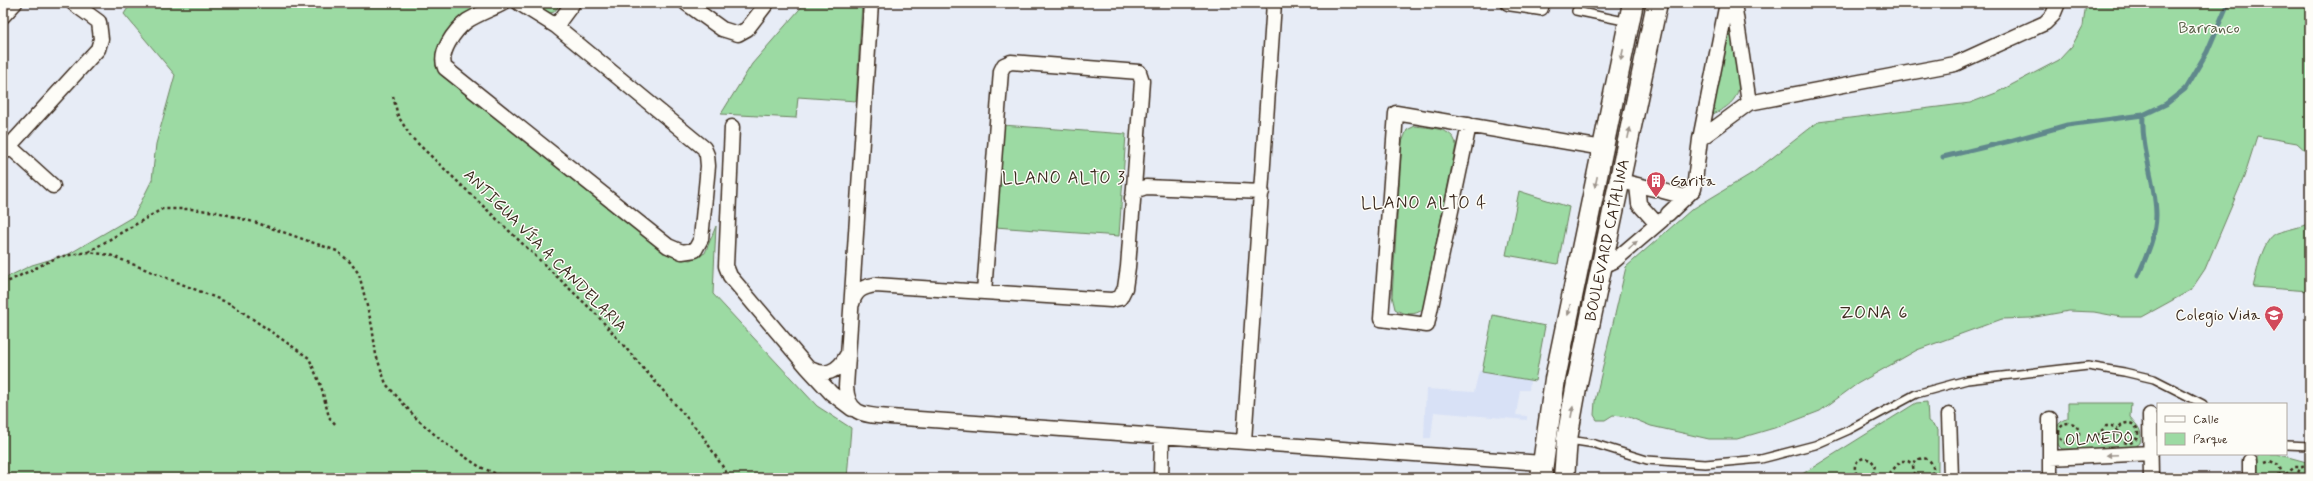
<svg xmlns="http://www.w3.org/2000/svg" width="2313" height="481" viewBox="0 0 2313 481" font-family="Mynerve,sans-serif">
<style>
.built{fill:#d8e1f6}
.green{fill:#9cdaa3;stroke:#6c8260}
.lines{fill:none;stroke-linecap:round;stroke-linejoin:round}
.stream{stroke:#60888c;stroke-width:5}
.lane-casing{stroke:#3b2a1e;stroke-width:10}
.street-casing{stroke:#3b2a1e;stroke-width:17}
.secondary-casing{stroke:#3b2a1e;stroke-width:23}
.path{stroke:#3b2a1e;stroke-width:2.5;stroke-dasharray:3 3;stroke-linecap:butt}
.lane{stroke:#fdfcf7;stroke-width:7}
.street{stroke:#fdfcf7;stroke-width:14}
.secondary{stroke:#fdfcf7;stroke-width:20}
.oneway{fill:#9c938a}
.labels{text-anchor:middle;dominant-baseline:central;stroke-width:3;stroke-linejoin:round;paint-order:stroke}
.park-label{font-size:16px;fill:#585f46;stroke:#fdfcf7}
.poi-label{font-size:16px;fill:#3b2a1e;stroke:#fdfcf7;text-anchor:start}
.street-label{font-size:16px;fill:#3b2a1e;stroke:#fdfcf7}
.neighbourhood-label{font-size:17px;letter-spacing:1px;fill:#3b2a1e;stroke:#fdfcf7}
.quarter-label{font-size:18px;letter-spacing:1px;fill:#3b2a1e;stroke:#fdfcf7}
</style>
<rect width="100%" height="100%" fill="#e7ecf6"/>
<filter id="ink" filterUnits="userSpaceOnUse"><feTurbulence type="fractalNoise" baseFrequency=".025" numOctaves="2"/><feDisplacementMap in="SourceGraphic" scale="8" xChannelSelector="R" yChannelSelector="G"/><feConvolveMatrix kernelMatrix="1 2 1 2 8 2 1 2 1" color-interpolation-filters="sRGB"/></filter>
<g filter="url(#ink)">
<path class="built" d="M1479,371L1530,380L1529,390H1520L1516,415L1527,416V420L1434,412L1431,438H1424L1426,389L1474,392Z"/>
<path class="green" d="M131,3H489L438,52L436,66L441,75L673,257L690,260L705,253L716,226L713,294L817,406L851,428L847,478H3V279L32,265L69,254L134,216L152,180L156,144L175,75L124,14Z
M531,3H561L554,12L550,13Z
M805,3H862L856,101L798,97L796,118L721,114L752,64Z
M2086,3H2310V155L2297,143L2257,136L2244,177L2205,269L2191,290L2142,317H2121L2094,312L2069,311L2030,318L2002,319L1917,350L1857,384L1820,411L1781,426L1737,439H1709L1678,432L1651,426L1629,417L1613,415L1605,420H1597L1594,415L1595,401L1626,267L1691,210L1754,172L1818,122L1970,103L1996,93L2059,60L2072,46L2083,26Z
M1727,32H1731L1733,35C1738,70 1753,100 1710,115Z
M1002,125L1126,134L1119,236L995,227Z
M1415,126C1428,128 1454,127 1456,145L1423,309C1416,316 1403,315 1395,309L1392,296L1402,142L1407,130Z
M1519,191L1569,207L1558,264L1506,255Z
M2310,223V291L2253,287C2257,273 2262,239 2277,233C2289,229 2299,228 2310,223Z
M1493,315L1545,326L1535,381L1482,372Z
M1927,402L1928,421L1938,429V478H1796L1916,403Z
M2068,403H2131L2130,417C2138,427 2143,429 2140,443L2132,449H2062C2056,445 2054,432 2058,426C2060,421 2064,421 2068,418Z
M2258,454H2277L2310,463V478H2258Z"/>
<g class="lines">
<path class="stream" d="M1943,157L2010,141L2067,125L2143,115L2166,104L2185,89L2207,52L2228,3
M2138,276C2146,257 2156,236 2156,215C2156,182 2141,151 2143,115"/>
<g class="lane-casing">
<path id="lane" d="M1576,11L1629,22
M1569,440L1595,444L1647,460L1705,464L1761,459L1815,445L1849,430L1916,394L1967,380L2088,366L2124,372L2154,379L2203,404
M2286,445L2310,446"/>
</g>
<g class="street-casing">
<path id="street" d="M503,3C492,9 478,14 467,21C454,31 438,53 445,68L668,246L682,252L695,250L701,239L708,166L707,155L704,148L556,26L519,3
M686,3L722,29L738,34L747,29L767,3
M871,3L846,387C848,416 865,415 890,417L1542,463
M1508,3L1541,8
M1734,3L1749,103
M3,16L15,3
M556,26L573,3
M1469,125L1427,325L1381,319L1396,113L1603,148
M732,127L726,266L730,276L807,367C825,378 838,372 847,355
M1700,139L1749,103L1955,64L2045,23L2053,15L2058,3
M9,146L53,186
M3,153L98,49L101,39L99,22L73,3
M1629,183L1654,189
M1637,185L1639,204L1657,224
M1663,191L1686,197
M1132,198L1137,190L1146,187L1262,192
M1668,214L1694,189L1700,139L1727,3
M1601,267L1614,261L1662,220
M852,304C855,291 862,287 875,285L1111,300L1120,298L1125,288L1128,267L1142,81L1139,72L1011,62L1004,65L1001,71L984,292
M807,367L831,393L852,409
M1949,415L1951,478
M2150,415L2151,478
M2050,419V478
M1244,441L1274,3
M2050,458L2151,453
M1161,478L1162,437
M2250,478V461"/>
</g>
<g class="secondary-casing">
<g id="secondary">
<path d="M1541,478L1555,379L1633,3"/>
<path id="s1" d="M1564,478L1567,439L1577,383L1657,3"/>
</g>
</g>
<path class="path" d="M393,96L398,116L411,137L596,314L702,435L730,478
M88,252L162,209H191L217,212L257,223L337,251L350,262L359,274L372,326L376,355L386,384L416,418L443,442L480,467L506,478
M3,284L58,257L88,252L110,255L231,304L309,358L321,386L329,417L336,425
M2118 433a10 10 0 1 1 20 0a10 10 0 1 1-20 0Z
M2059 433a10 10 0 1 1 20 0a10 10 0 1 1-20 0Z
M2093,440L2106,426H2112L2118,430
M2265,463L2270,461L2279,465L2281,471L2278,478
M1873,475L1886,477L1901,461H1908L1913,465
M1862,478L1856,473C1853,465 1856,460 1864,458L1871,460L1875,465L1873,475L1868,478
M1920,478L1914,473L1913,466L1916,460L1923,458C1930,459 1934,464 1933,472L1926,478
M2281,478L2295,467H2302
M2300,478L2298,473L2300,468L2305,466L2310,468"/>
<use href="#lane" class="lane"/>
<use href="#street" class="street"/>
<use href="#secondary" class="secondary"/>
</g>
<defs><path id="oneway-solid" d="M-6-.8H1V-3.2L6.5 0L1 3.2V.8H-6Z"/></defs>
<g class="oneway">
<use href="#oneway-solid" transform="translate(1622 55) rotate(102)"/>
<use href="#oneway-solid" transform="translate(1629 133) rotate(-78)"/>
<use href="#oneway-solid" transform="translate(1596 182) rotate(102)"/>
<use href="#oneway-solid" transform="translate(1633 245) rotate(-41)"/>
<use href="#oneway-solid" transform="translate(1569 310) rotate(102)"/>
<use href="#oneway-solid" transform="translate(1572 412) rotate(-80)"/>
<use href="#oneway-solid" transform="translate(2112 455) rotate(177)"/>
</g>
</g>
<defs>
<g id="building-pin" transform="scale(1)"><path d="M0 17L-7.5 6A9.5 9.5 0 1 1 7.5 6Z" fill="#d1495b" stroke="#fdfcf7"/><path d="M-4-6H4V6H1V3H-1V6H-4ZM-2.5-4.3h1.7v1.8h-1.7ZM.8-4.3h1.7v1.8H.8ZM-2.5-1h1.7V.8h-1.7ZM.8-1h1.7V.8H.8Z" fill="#fff"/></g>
<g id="school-pin" transform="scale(1)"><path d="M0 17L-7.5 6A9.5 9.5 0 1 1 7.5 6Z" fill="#d1495b" stroke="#fdfcf7"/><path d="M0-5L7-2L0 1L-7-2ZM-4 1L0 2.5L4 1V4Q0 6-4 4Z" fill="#fff"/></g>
</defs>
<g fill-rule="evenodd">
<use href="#building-pin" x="1656" y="181"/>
<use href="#school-pin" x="2274" y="315"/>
</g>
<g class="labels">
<g class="park-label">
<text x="2209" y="28">Barranco</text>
</g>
<g class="poi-label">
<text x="1670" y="181">Garita</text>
<text x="2260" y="315" text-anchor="end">Colegio Vida</text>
</g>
<g class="street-label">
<text stroke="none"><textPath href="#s1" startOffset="242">BOULEVARD CATALINA</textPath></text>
<text transform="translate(545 251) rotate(45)">ANTIGUA VÍA A CANDELARIA</text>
<text transform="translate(2099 439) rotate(-3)">OLMEDO</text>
</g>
<g class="neighbourhood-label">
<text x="1064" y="178">LLANO ALTO 3</text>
<text x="1424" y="203">LLANO ALTO 4</text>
</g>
<g class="quarter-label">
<text x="1874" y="313">ZONA 6</text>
</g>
</g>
<rect width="2313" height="481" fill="none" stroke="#fdfcf7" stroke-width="16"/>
<rect x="8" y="8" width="2297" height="465" fill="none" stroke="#3b2a1e" stroke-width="1.5" filter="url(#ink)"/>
<rect x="2157" y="403" width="130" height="52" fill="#fdfcf7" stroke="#afa8a0"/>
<rect x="2165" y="416" width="20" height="6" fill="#fdfcf7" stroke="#afa8a0"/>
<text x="2193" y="423" font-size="12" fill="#3b2a1e">Calle</text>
<rect x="2165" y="433" width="20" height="12" fill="#9cdaa3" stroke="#afa8a0"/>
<text x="2193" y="443" font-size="12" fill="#3b2a1e">Parque</text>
</svg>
